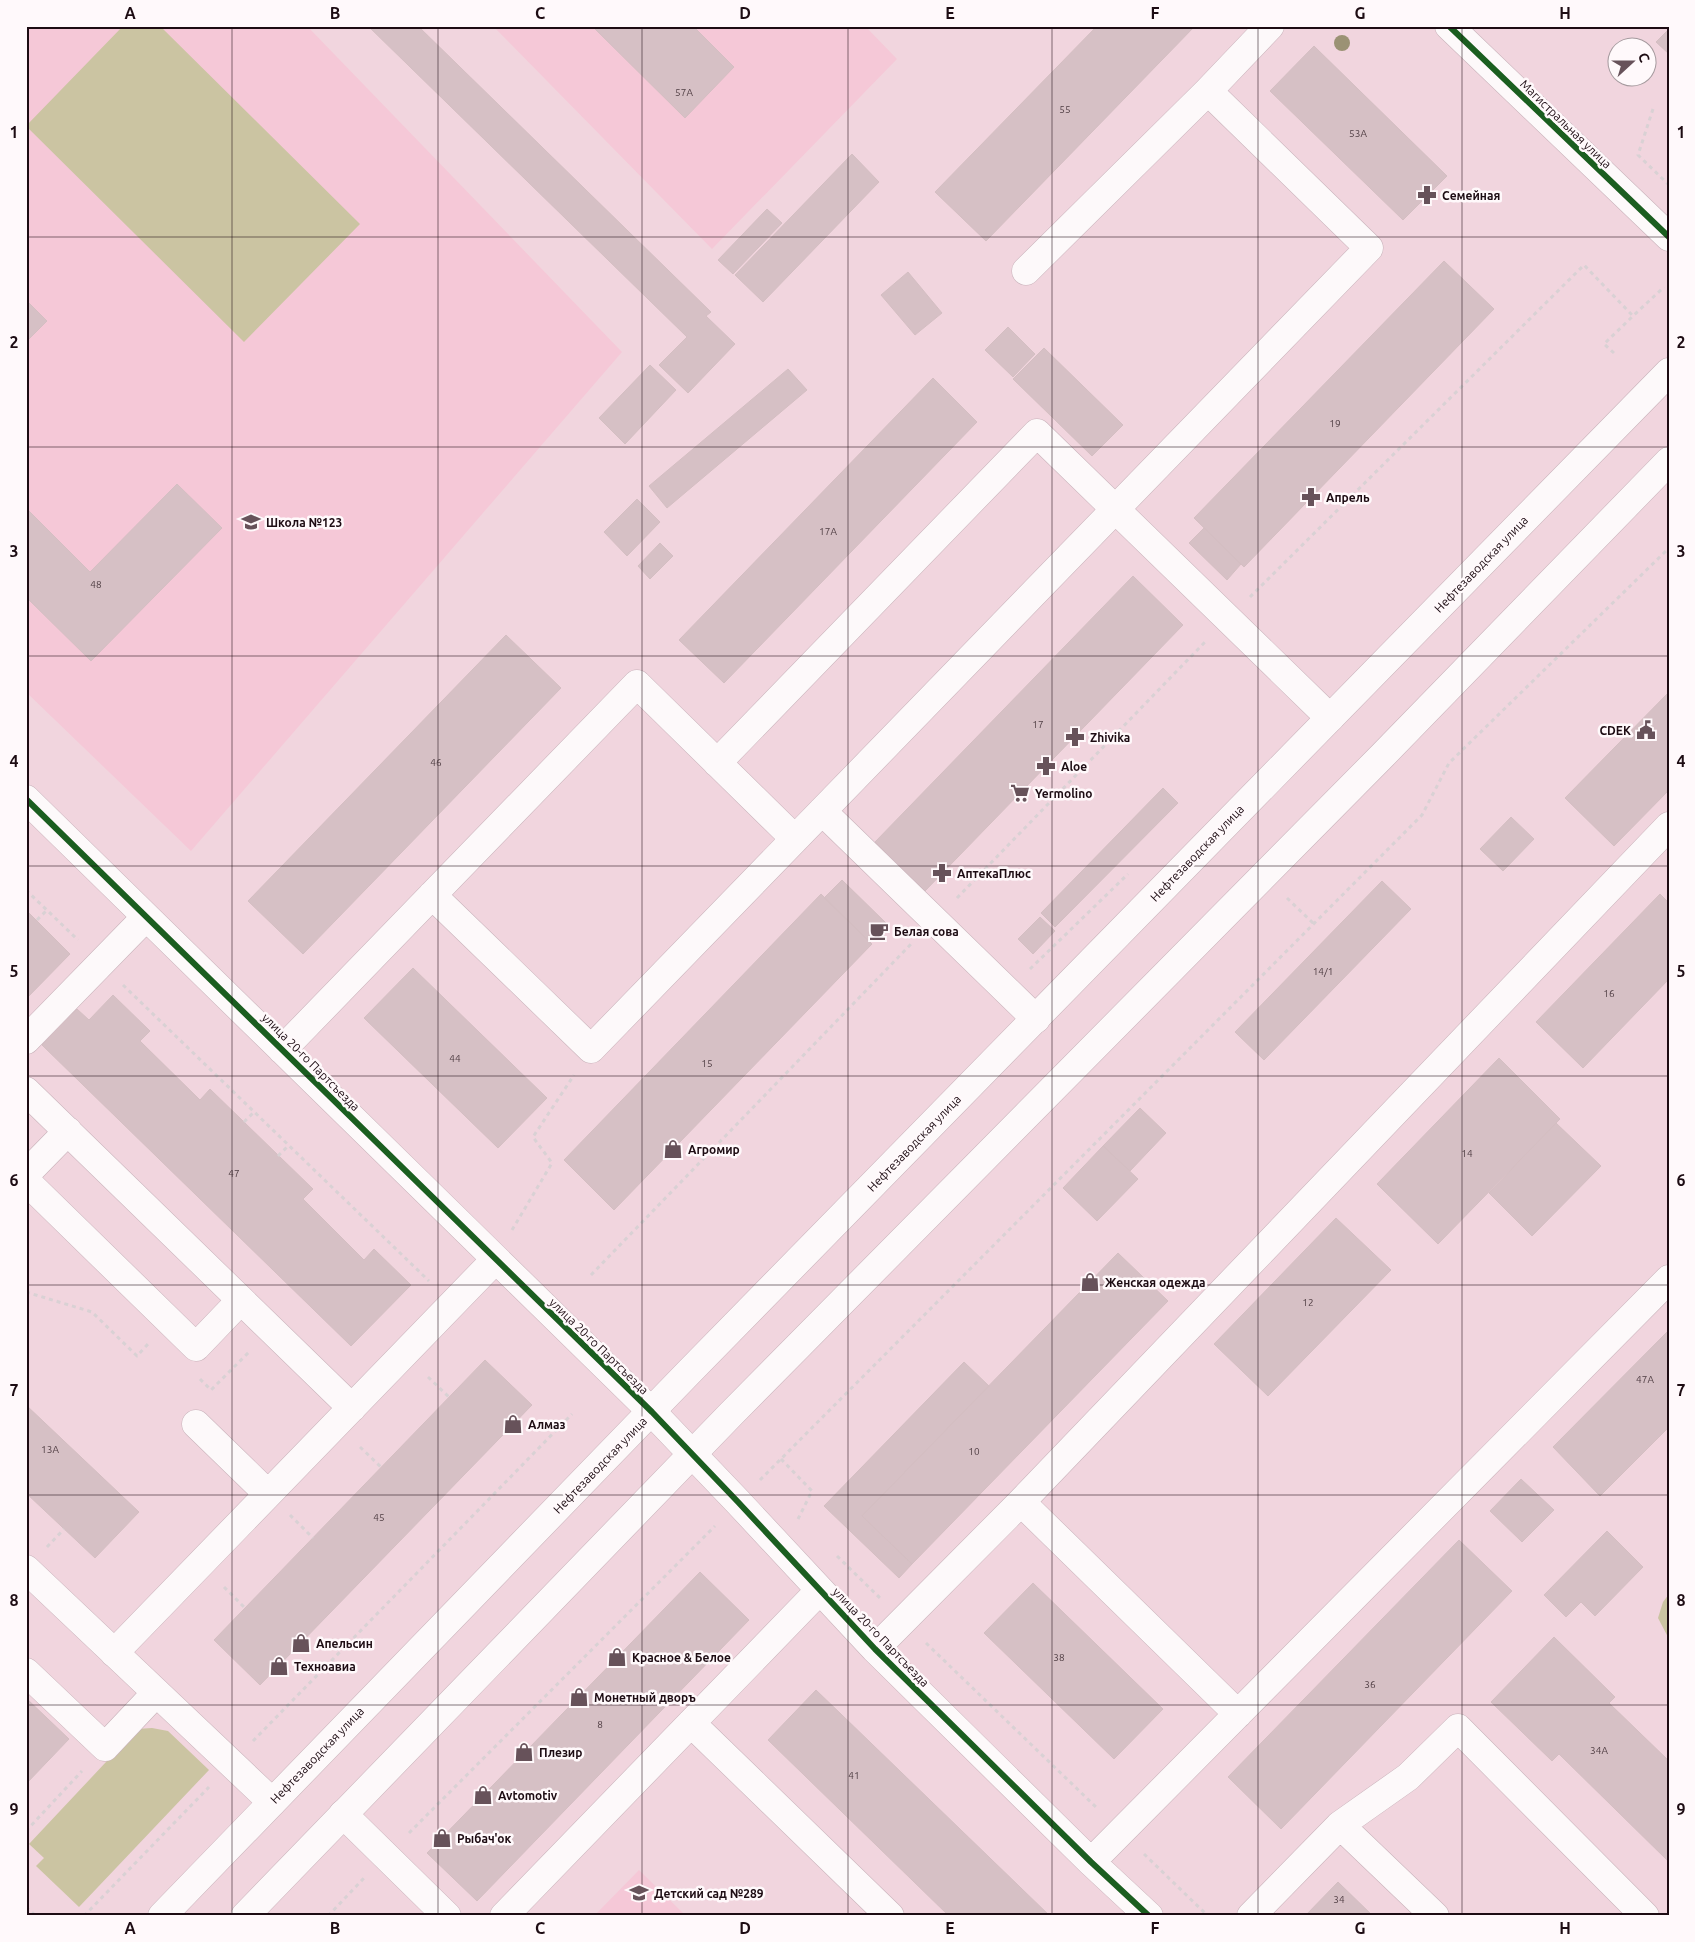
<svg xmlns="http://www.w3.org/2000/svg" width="1695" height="1942" viewBox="0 0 1695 1942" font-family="Ubuntu,sans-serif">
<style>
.built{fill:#f5c8d7}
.green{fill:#cbc4a2}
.building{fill:#d6c0c5;stroke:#d4bec2}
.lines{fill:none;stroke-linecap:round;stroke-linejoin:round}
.minor-casing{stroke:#c8b2ba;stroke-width:29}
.major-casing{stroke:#c8b2ba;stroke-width:29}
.path{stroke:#d9d1d4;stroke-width:3;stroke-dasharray:4 4;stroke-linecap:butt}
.minor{stroke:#fdf9fa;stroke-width:28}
.major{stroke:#fdf9fa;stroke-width:28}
.cycleway-casing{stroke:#fff9fb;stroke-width:9}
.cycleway{stroke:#1b5e20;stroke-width:6}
.tree{fill:#9b9274}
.grid{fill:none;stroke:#1d0c13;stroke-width:1;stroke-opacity:0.55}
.labels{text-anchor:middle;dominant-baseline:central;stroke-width:5;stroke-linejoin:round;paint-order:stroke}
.number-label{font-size:10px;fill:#4e3c42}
.street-label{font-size:12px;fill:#1d0c13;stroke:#fff9fb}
.poi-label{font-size:12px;font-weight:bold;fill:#1d0c13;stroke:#fff9fb;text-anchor:start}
.neatline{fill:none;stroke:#1d0c13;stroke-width:2}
.grid-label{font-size:16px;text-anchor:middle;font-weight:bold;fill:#1d0c13}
</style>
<rect width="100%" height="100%" fill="#f1d5de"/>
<path class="built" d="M26,26H307L622,352L191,851L26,692Z
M493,26H865L897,59L712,249Z
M639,1870L686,1916H594Z"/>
<path class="green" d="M123,26H160L360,224L244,342L26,126Z
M1669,1594V1639L1658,1618L1663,1602Z
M152,1728L168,1731L209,1770L79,1907L36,1866L44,1858L29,1844L137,1729Z"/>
<path class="building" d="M368,26H418L711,312L706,316L735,344L688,393L659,365L687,337Z
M592,26H693L734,67L685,118Z
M1097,26H1195L986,241L935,192Z
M1669,29V54L1656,42Z
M1314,46L1447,176L1403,220L1270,91Z
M852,154L879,182L763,302L735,275Z
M767,209L782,223L733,274L718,260Z
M1444,261L1494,309L1244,567L1194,518Z
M908,272L942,313L915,335L881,295Z
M26,300L47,321L26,342Z
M1008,327L1035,354L1013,377L985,350Z
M1044,348L1123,425L1092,456L1013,379Z
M650,365L676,390L625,444L599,418Z
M788,369L807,390L667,508L649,486Z
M933,378L977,422L724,683L679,640Z
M177,484L222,528L91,661L26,597V508L90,572Z
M637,499L660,522L627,556L604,532Z
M1204,528L1241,564L1227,580L1189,543Z
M660,543L673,556L650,579L638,566Z
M1133,576L1183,625L925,891L875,842Z
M506,635L561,688L303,954L248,901Z
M1669,692V790L1614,846L1565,798Z
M1163,788L1178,803L1055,927L1041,913Z
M1511,817L1534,839L1503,871L1480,849Z
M842,880L886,923L869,941L824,898Z
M1382,881L1411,909L1264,1060L1235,1032Z
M821,894L872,944L614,1210L564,1160Z
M1660,894L1669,903V979L1583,1068L1536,1022Z
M26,910L70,954L26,999Z
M1040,917L1055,931L1033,954L1018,939Z
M413,968L547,1098L498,1148L364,1018Z
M113,995L150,1031L140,1041L200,1100L210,1089L313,1189L303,1199L364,1260L374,1249L411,1285L351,1346L42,1045L77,1009L89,1020Z
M1499,1058L1560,1119L1438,1244L1377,1184Z
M1140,1108L1166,1133L1130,1171L1103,1146Z
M1556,1123L1601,1166L1532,1236L1489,1193Z
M1103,1146L1138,1179L1097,1221L1063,1188Z
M1336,1218L1391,1270L1268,1396L1214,1344Z
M1118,1253L1168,1301L912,1564L862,1516Z
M1669,1330V1427L1600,1496L1553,1447Z
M485,1360L532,1405L260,1685L214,1640Z
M964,1362L989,1386L862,1516L912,1564L899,1578L824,1506Z
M26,1405L139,1512L95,1558L26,1493Z
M1521,1479L1554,1510L1522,1542L1490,1511Z
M1607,1531L1643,1567L1595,1616L1581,1602L1566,1617L1544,1595Z
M1459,1540L1512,1591L1281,1829L1228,1777Z
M700,1572L749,1620L477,1901L427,1853Z
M1033,1583L1163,1709L1114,1759L984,1633Z
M1554,1637L1615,1697L1609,1703L1669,1761V1862L1559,1754L1552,1761L1491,1702Z
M816,1690L842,1715L1050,1916H949L768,1740Z
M26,1698L69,1739L26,1784Z
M1338,1882L1373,1916H1305Z"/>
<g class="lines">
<g class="minor-casing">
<path id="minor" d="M1449,26L1669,237
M1026,271L1208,91L1270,26
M717,763L1037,433L1330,718
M26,799L652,1412L738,1502L875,1649L1091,1862L1149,1916
M822,811L1036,1019
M432,895L591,1049L1369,248L1208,91
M26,1040L146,917
M282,1050L637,684L795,839
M26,1091L352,1408
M26,1174L68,1131
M26,1181L196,1347L241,1300
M196,1424L268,1494
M1021,1502L1238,1714
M26,1569L272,1802
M875,1649L1021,1502L1669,826
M114,1653L495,1260
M26,1672L105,1747L156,1693
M691,1723L890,1916
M343,1814L447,1916
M1340,1825L1408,1777L1458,1728L1645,1916
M1091,1862L1669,1279
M504,1916L820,1590
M1251,1916L1340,1825L1435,1916"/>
</g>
<g class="major-casing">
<path id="major" d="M162,1916L690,1371L1669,372
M245,1916L731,1414L1382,756L1669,461"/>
</g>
<path class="path" d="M1653,109L1638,155L1669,185
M1614,353L1604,344L1633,316
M1250,597L1584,265L1633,316L1664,287
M26,890L78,940
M957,898L1205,642
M1287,898L1314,924
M37,920L47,910
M1030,969L1128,874
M123,985L429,1281
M244,1122L254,1112
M278,1156L289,1145
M512,1230L552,1163L533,1137L574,1075
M591,1275L912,943
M26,1292L92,1312L137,1356L148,1344
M428,1377L449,1397
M200,1379L211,1390L249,1352
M360,1447L381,1467
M781,1459L812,1491L798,1519
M760,1480L1422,815L1449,763L1669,548
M290,1515L313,1538
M47,1547L64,1529
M837,1556L881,1599
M224,1587L245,1608
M926,1643L1098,1809
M253,1741L572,1414
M26,1831L82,1771
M409,1833L715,1526
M1144,1854L1208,1916
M26,1907L36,1916
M84,1916L209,1787
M328,1916L364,1878"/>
<use href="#minor" class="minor"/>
<use href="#major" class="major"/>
<g class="cycleway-casing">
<path id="cycleway" d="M1449,26L1669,237
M26,799L652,1412L738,1502L875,1649L1091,1862L1149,1916"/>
</g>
<use href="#cycleway" class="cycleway"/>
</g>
<circle class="tree" cx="1342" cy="43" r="8"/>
<path class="grid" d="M232,26V1916M438,26V1916M642,26V1916M848,26V1916M1052,26V1916M1258,26V1916M1462,26V1916M26,237H1669M26,447H1669M26,656H1669M26,866H1669M26,1076H1669M26,1285H1669M26,1495H1669M26,1705H1669"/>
<defs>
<g id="pharmacy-bare" transform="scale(1.5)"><path d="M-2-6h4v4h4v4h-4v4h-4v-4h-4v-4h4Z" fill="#67525a" stroke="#fff9fb" stroke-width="2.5" paint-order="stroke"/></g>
<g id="school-bare" transform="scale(1.5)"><path d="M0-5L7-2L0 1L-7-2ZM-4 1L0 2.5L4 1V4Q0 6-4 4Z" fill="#67525a" stroke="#fff9fb" stroke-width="2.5" paint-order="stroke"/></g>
<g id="civic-bare" transform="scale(1.5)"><path d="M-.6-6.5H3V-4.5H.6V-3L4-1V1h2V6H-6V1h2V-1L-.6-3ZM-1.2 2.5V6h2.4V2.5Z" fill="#67525a" stroke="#fff9fb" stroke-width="2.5" paint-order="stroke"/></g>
<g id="supermarket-bare" transform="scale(1.5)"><path d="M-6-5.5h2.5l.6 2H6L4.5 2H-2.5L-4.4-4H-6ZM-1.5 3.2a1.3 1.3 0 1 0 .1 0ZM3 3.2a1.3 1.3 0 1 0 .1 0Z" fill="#67525a" stroke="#fff9fb" stroke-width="2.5" paint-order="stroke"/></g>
<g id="cafe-bare" transform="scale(1.5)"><path d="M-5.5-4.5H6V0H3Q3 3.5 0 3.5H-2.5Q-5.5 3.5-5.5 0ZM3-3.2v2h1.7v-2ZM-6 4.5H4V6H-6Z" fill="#67525a" stroke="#fff9fb" stroke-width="2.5" paint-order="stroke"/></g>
<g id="shop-bare" transform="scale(1.5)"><path d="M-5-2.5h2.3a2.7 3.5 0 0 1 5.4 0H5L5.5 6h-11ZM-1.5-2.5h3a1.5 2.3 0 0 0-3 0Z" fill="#67525a" stroke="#fff9fb" stroke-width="2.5" paint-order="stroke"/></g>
</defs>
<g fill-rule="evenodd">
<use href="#pharmacy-bare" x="1427" y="195"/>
<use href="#pharmacy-bare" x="1311" y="497"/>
<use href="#school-bare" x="251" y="522"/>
<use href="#civic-bare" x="1646" y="730"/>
<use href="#pharmacy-bare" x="1075" y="737"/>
<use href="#pharmacy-bare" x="1046" y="766"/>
<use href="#supermarket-bare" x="1020" y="793"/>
<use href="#pharmacy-bare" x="942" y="873"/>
<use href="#cafe-bare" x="879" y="931"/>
<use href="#shop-bare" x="673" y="1149"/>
<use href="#shop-bare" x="1090" y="1282"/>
<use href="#shop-bare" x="513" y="1424"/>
<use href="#shop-bare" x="301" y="1643"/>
<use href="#shop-bare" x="617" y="1657"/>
<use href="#shop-bare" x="279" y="1666"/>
<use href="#shop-bare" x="579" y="1697"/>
<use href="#shop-bare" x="524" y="1752"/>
<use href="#shop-bare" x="483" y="1795"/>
<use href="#shop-bare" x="442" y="1838"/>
<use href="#school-bare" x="639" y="1893"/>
</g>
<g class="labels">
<g class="number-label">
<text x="684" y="92">57А</text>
<text x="1065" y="109">55</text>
<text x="1358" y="133">53А</text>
<text x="1335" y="423">19</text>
<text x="828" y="531">17А</text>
<text x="96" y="584">48</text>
<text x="1038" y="724">17</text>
<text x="436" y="762">46</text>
<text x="1323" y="971">14/1</text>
<text x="1609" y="993">16</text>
<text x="455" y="1058">44</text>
<text x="707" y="1063">15</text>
<text x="1467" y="1153">14</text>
<text x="234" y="1173">47</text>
<text x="1308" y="1302">12</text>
<text x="1645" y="1379">47А</text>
<text x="50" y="1449">13А</text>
<text x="974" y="1451">10</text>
<text x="379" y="1517">45</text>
<text x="1059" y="1657">38</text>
<text x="1370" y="1684">36</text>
<text x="600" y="1724">8</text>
<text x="1599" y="1750">34А</text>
<text x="854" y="1775">41</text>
<text x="1339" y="1899">34</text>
</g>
<g class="street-label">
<text transform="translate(1566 124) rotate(44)">Магистральная улица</text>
<text transform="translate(1481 564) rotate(-46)">Нефтезаводская улица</text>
<text transform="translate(1197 853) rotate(-46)">Нефтезаводская улица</text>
<text transform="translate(311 1062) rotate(45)">улица 20-го Партсъезда</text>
<text transform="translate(914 1143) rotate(-46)">Нефтезаводская улица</text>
<text transform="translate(599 1346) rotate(44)">улица 20-го Партсъезда</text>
<text transform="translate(600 1465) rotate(-46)">Нефтезаводская улица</text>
<text transform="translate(881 1637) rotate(46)">улица 20-го Партсъезда</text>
<text transform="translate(317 1755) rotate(-46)">Нефтезаводская улица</text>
</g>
<g class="poi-label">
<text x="1442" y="195">Семейная</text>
<text x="1326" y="497">Апрель</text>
<text x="266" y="522">Школа №123</text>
<text x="1631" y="730" text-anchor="end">CDEK</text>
<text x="1090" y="737">Zhivika</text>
<text x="1061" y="766">Aloe</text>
<text x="1035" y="793">Yermolino</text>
<text x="957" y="873">АптекаПлюс</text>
<text x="894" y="931">Белая сова</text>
<text x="688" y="1149">Агромир</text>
<text x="1105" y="1282">Женская одежда</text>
<text x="528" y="1424">Алмаз</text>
<text x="316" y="1643">Апельсин</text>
<text x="632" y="1657">Красное &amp; Белое</text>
<text x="294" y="1666">Техноавиа</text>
<text x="594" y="1697">Монетный дворъ</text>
<text x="539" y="1752">Плезир</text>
<text x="498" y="1795">Avtomotiv</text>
<text x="457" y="1838">Рыбач'ок</text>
<text x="654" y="1893">Детский сад №289</text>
</g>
</g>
<rect width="1695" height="1942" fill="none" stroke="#fff9fb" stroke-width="55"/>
<g transform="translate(1632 62) rotate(69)"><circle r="24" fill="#fff9fb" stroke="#a59a9e"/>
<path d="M0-4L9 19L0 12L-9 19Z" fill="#67525a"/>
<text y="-8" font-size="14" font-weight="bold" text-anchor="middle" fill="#1d0c13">С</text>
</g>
<rect x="28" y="28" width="1640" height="1886" class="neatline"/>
<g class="grid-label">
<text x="130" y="19">A</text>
<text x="335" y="19">B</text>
<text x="540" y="19">C</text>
<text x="745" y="19">D</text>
<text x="950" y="19">E</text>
<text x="1155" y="19">F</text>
<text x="1360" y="19">G</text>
<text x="1565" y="19">H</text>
<text x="14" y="138">1</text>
<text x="1681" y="138">1</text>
<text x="14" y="348">2</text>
<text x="1681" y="348">2</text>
<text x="14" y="557">3</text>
<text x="1681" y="557">3</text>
<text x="14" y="767">4</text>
<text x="1681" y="767">4</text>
<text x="14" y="977">5</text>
<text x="1681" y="977">5</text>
<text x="14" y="1186">6</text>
<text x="1681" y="1186">6</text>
<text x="14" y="1396">7</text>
<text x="1681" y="1396">7</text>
<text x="14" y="1606">8</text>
<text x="1681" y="1606">8</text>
<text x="14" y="1815">9</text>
<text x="1681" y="1815">9</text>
<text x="130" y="1934">A</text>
<text x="335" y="1934">B</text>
<text x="540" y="1934">C</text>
<text x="745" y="1934">D</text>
<text x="950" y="1934">E</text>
<text x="1155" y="1934">F</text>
<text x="1360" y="1934">G</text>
<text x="1565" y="1934">H</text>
</g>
</svg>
